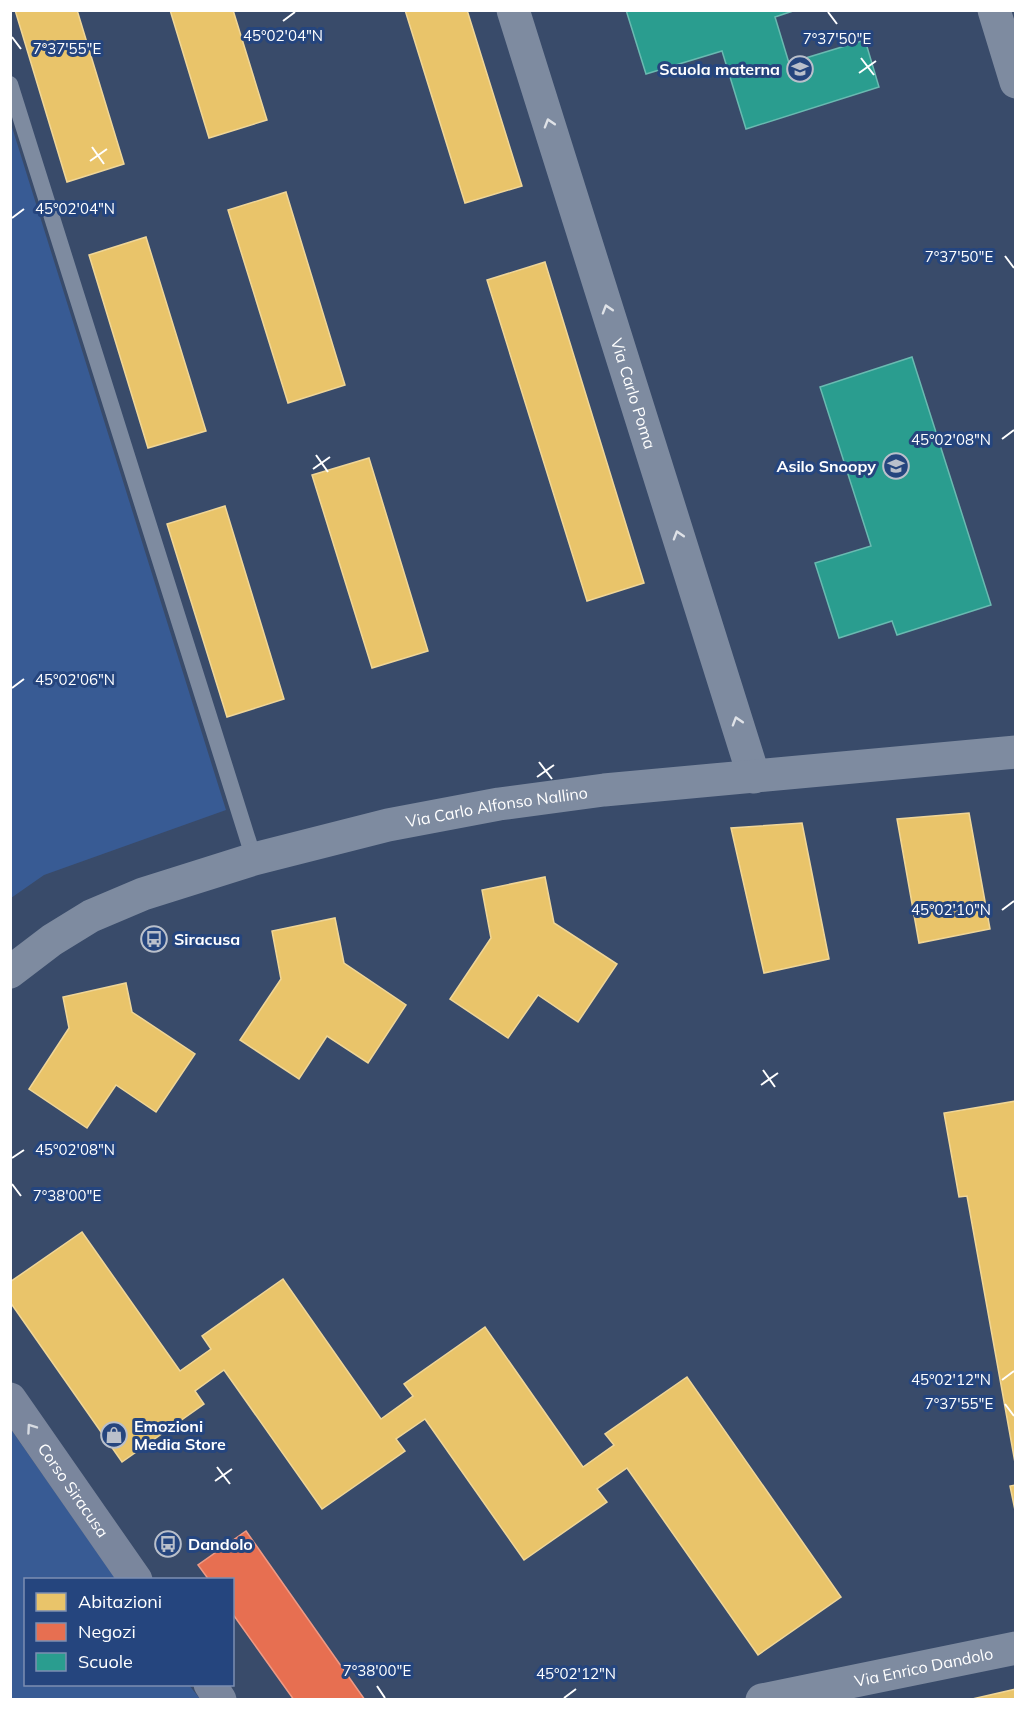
<svg xmlns="http://www.w3.org/2000/svg" width="1026" height="1710" viewBox="0 0 1026 1710" font-family="Mulish,sans-serif">
<style>
.green{fill:#385b94}
.homes{fill:#e9c46a;stroke:#f0d697;stroke-width:1.5}
.shops{fill:#e76f51;stroke:#ee9a85;stroke-width:1.5}
.schools{fill:#2a9d8f;stroke:#6abab1;stroke-width:1.5}
.lines{fill:none;stroke-linecap:round;stroke-linejoin:round}
.lane{stroke:#7e8ba0;stroke-width:16}
.street{stroke:#7e8ba0;stroke-width:33}
.secondary{stroke:#7a869d;stroke-width:33}
.oneway{stroke:#dfe2e7}
.oneway2{stroke:#d7dbe2}
.ticks{fill:none;stroke:#fff;stroke-width:2}
.labels{text-anchor:middle;dominant-baseline:central;stroke-width:6;stroke-linejoin:round;paint-order:stroke}
.poi-label{font-size:16px;font-weight:bold;fill:#fff;stroke:#25457e;text-anchor:start}
.street-label{font-size:16px;fill:#fff;stroke:#25457e}
.ticks-label{font-size:15px;text-anchor:middle;fill:#fff;stroke:#25457e;stroke-width:6;stroke-linejoin:round;paint-order:stroke}
</style>
<rect width="100%" height="100%" fill="#394b6a"/>
<path class="green" d="M11,124L226,810L44,875L11,898Z
M10,1428L116,1579L26,1580V1684L189,1685L200,1699H11Z"/>
<path class="homes" d="M15,10H77L124,164L67,182Z
M170,10H233L267,120L209,138Z
M405,10H467L522,186L465,203Z
M286,192L345,385L288,403L228,210Z
M146,237L206,431L148,448L89,255Z
M545,262L644,583L587,601L487,280Z
M369,458L428,651L372,668L312,475Z
M225,506L284,699L227,717L167,524Z
M969,813L990,929L919,943L897,819Z
M802,823L829,959L764,973L731,828Z
M545,877L554,923L617,964L578,1022L538,995L508,1038L450,999L491,938L482,890Z
M335,918L344,963L406,1005L368,1063L327,1036L299,1079L240,1040L281,979L272,931Z
M126,983L132,1012L195,1054L156,1112L116,1085L87,1128L29,1089L69,1028L63,997Z
M1016,1101V1468L967,1196L959,1197L944,1113Z
M82,1232L180,1371L211,1349L202,1336L283,1279L381,1419L413,1396L404,1384L485,1327L583,1467L614,1445L605,1434L687,1377L841,1597L758,1655L627,1468L597,1489L607,1502L524,1560L425,1419L396,1439L405,1451L322,1509L224,1370L195,1391L204,1404L122,1462L10,1302V1282Z
M1016,1485V1515L1010,1486Z
M1016,1689V1700H968Z"/>
<path class="shops" d="M246,1531L365,1700H294L232,1613V1580H209L198,1565Z"/>
<path class="schools" d="M626,10H796L775,17L789,63L865,40L879,87L746,129L722,51L646,74Z
M912,357L991,605L897,635L892,621L839,638L815,563L871,546L820,387Z"/>
<g class="lines">
<path class="lane" d="M10,84L254,859"/>
<g class="street">
<path id="s1" d="M513,10L754,777"/>
<path d="M994,10L1016,82"/>
<path id="s2" d="M10,972L52,940L91,916L143,894L254,859L388,825L499,804L604,790L1016,752"/>
<path id="s3" d="M762,1700L1016,1648"/>
</g>
<g class="secondary">
<path id="s4" d="M10,1399L136,1580"/>
<path d="M210,1684L220,1700"/>
</g>
</g>
<defs><path id="oneway-chevron" d="M-2-3.5L2.5 0L-2 3.5" fill="none" stroke-width="1.6" stroke-linecap="round" stroke-linejoin="round" transform="scale(1.5)"/></defs>
<g class="oneway">
<use href="#oneway-chevron" transform="translate(549 123) rotate(-107)"/>
<use href="#oneway-chevron" transform="translate(607 309) rotate(-107)"/>
<use href="#oneway-chevron" transform="translate(678 535) rotate(-107)"/>
<use href="#oneway-chevron" transform="translate(737 721) rotate(-107)"/>
</g>
<use class="oneway2" href="#oneway-chevron" transform="translate(31 1428) rotate(-125)"/>
<path class="ticks" d="M828,12L837,24M283,21L295,12M12,37L21,49M861,58L874,75M859,73L876,61M92,147L104,164M90,161L107,149M12,218L24,209M1005,256L1014,268M1002,439L1014,430M316,455L328,472M313,469L330,457M12,688L24,679M539,762L552,779M537,777L554,765M1002,910L1014,901M763,1070L775,1087M761,1085L778,1073M12,1158L24,1150M12,1184L21,1196M1002,1380L1014,1371M1005,1404L1014,1416M217,1467L230,1484M215,1481L232,1469M377,1686L385,1698M564,1698L576,1689"/>
<defs>
<g id="school-ring" transform="scale(1.35)"><circle r="9.5" fill="#25457e" stroke="#bac0cb" stroke-width="1.5"/><path d="M0-5L7-2L0 1L-7-2ZM-4 1L0 2.5L4 1V4Q0 6-4 4Z" fill="#bac0cb"/></g>
<g id="bus-ring" transform="scale(1.35)"><circle r="9.5" fill="#25457e" stroke="#bac0cb" stroke-width="1.5"/><path d="M-5-6H5V4H4V6H2V4H-2V6H-4V4H-5ZM-3.5-4V0h7V-4ZM-3.5 1.2v1.5H-2V1.2ZM2 1.2v1.5H3.5V1.2Z" fill="#bac0cb"/></g>
<g id="shop-ring" transform="scale(1.35)"><circle r="9.5" fill="#25457e" stroke="#bac0cb" stroke-width="1.5"/><path d="M-5-2.5h2.3a2.7 3.5 0 0 1 5.4 0H5L5.5 6h-11ZM-1.5-2.5h3a1.5 2.3 0 0 0-3 0Z" fill="#bac0cb"/></g>
</defs>
<g fill-rule="evenodd">
<use href="#school-ring" x="800" y="69"/>
<use href="#school-ring" x="896" y="466"/>
<use href="#bus-ring" x="154" y="939"/>
<use href="#shop-ring" x="114" y="1435"/>
<use href="#bus-ring" x="168" y="1544"/>
</g>
<g class="labels">
<g class="poi-label">
<text x="780" y="69" text-anchor="end">Scuola materna</text>
<text x="876" y="466" text-anchor="end">Asilo Snoopy</text>
<text x="174" y="939">Siracusa</text>
<text x="134" y="1426">Emozioni<tspan x="134" dy="18">Media Store</tspan></text>
<text x="188" y="1544">Dandolo</text>
</g>
<g class="street-label">
<text stroke="none"><textPath href="#s1" startOffset="402">Via Carlo Poma</textPath></text>
<text stroke="none"><textPath href="#s2" startOffset="520">Via Carlo Alfonso Nallino</textPath></text>
<text stroke="none"><textPath href="#s4" startOffset="111">Corso Siracusa</textPath></text>
<text stroke="none"><textPath href="#s3" startOffset="165">Via Enrico Dandolo</textPath></text>
</g>
</g>
<g class="ticks-label">
<text x="283" y="41">45°02'04"N</text>
<text x="837" y="44">7°37'50"E</text>
<text x="67" y="54">7°37'55"E</text>
<text x="75" y="214">45°02'04"N</text>
<text x="959" y="262">7°37'50"E</text>
<text x="951" y="445">45°02'08"N</text>
<text x="75" y="685">45°02'06"N</text>
<text x="951" y="915">45°02'10"N</text>
<text x="75" y="1155">45°02'08"N</text>
<text x="67" y="1201">7°38'00"E</text>
<text x="951" y="1385">45°02'12"N</text>
<text x="959" y="1409">7°37'55"E</text>
<text x="377" y="1676">7°38'00"E</text>
<text x="576" y="1679">45°02'12"N</text>
</g>
<rect width="1026" height="1710" fill="none" stroke="#ffffff" stroke-width="24"/>
<rect x="24" y="1578" width="210" height="108" fill="#25457e" stroke="#7c8fb2" stroke-width="1.5"/>
<rect x="36" y="1593" width="30" height="18" fill="#e9c46a" stroke="#7c8fb2" stroke-width="1.5"/>
<text x="78" y="1608" font-size="18" fill="#ffffff">Abitazioni</text>
<rect x="36" y="1623" width="30" height="18" fill="#e76f51" stroke="#7c8fb2" stroke-width="1.5"/>
<text x="78" y="1638" font-size="18" fill="#ffffff">Negozi</text>
<rect x="36" y="1653" width="30" height="18" fill="#2a9d8f" stroke="#7c8fb2" stroke-width="1.5"/>
<text x="78" y="1668" font-size="18" fill="#ffffff">Scuole</text>
</svg>
